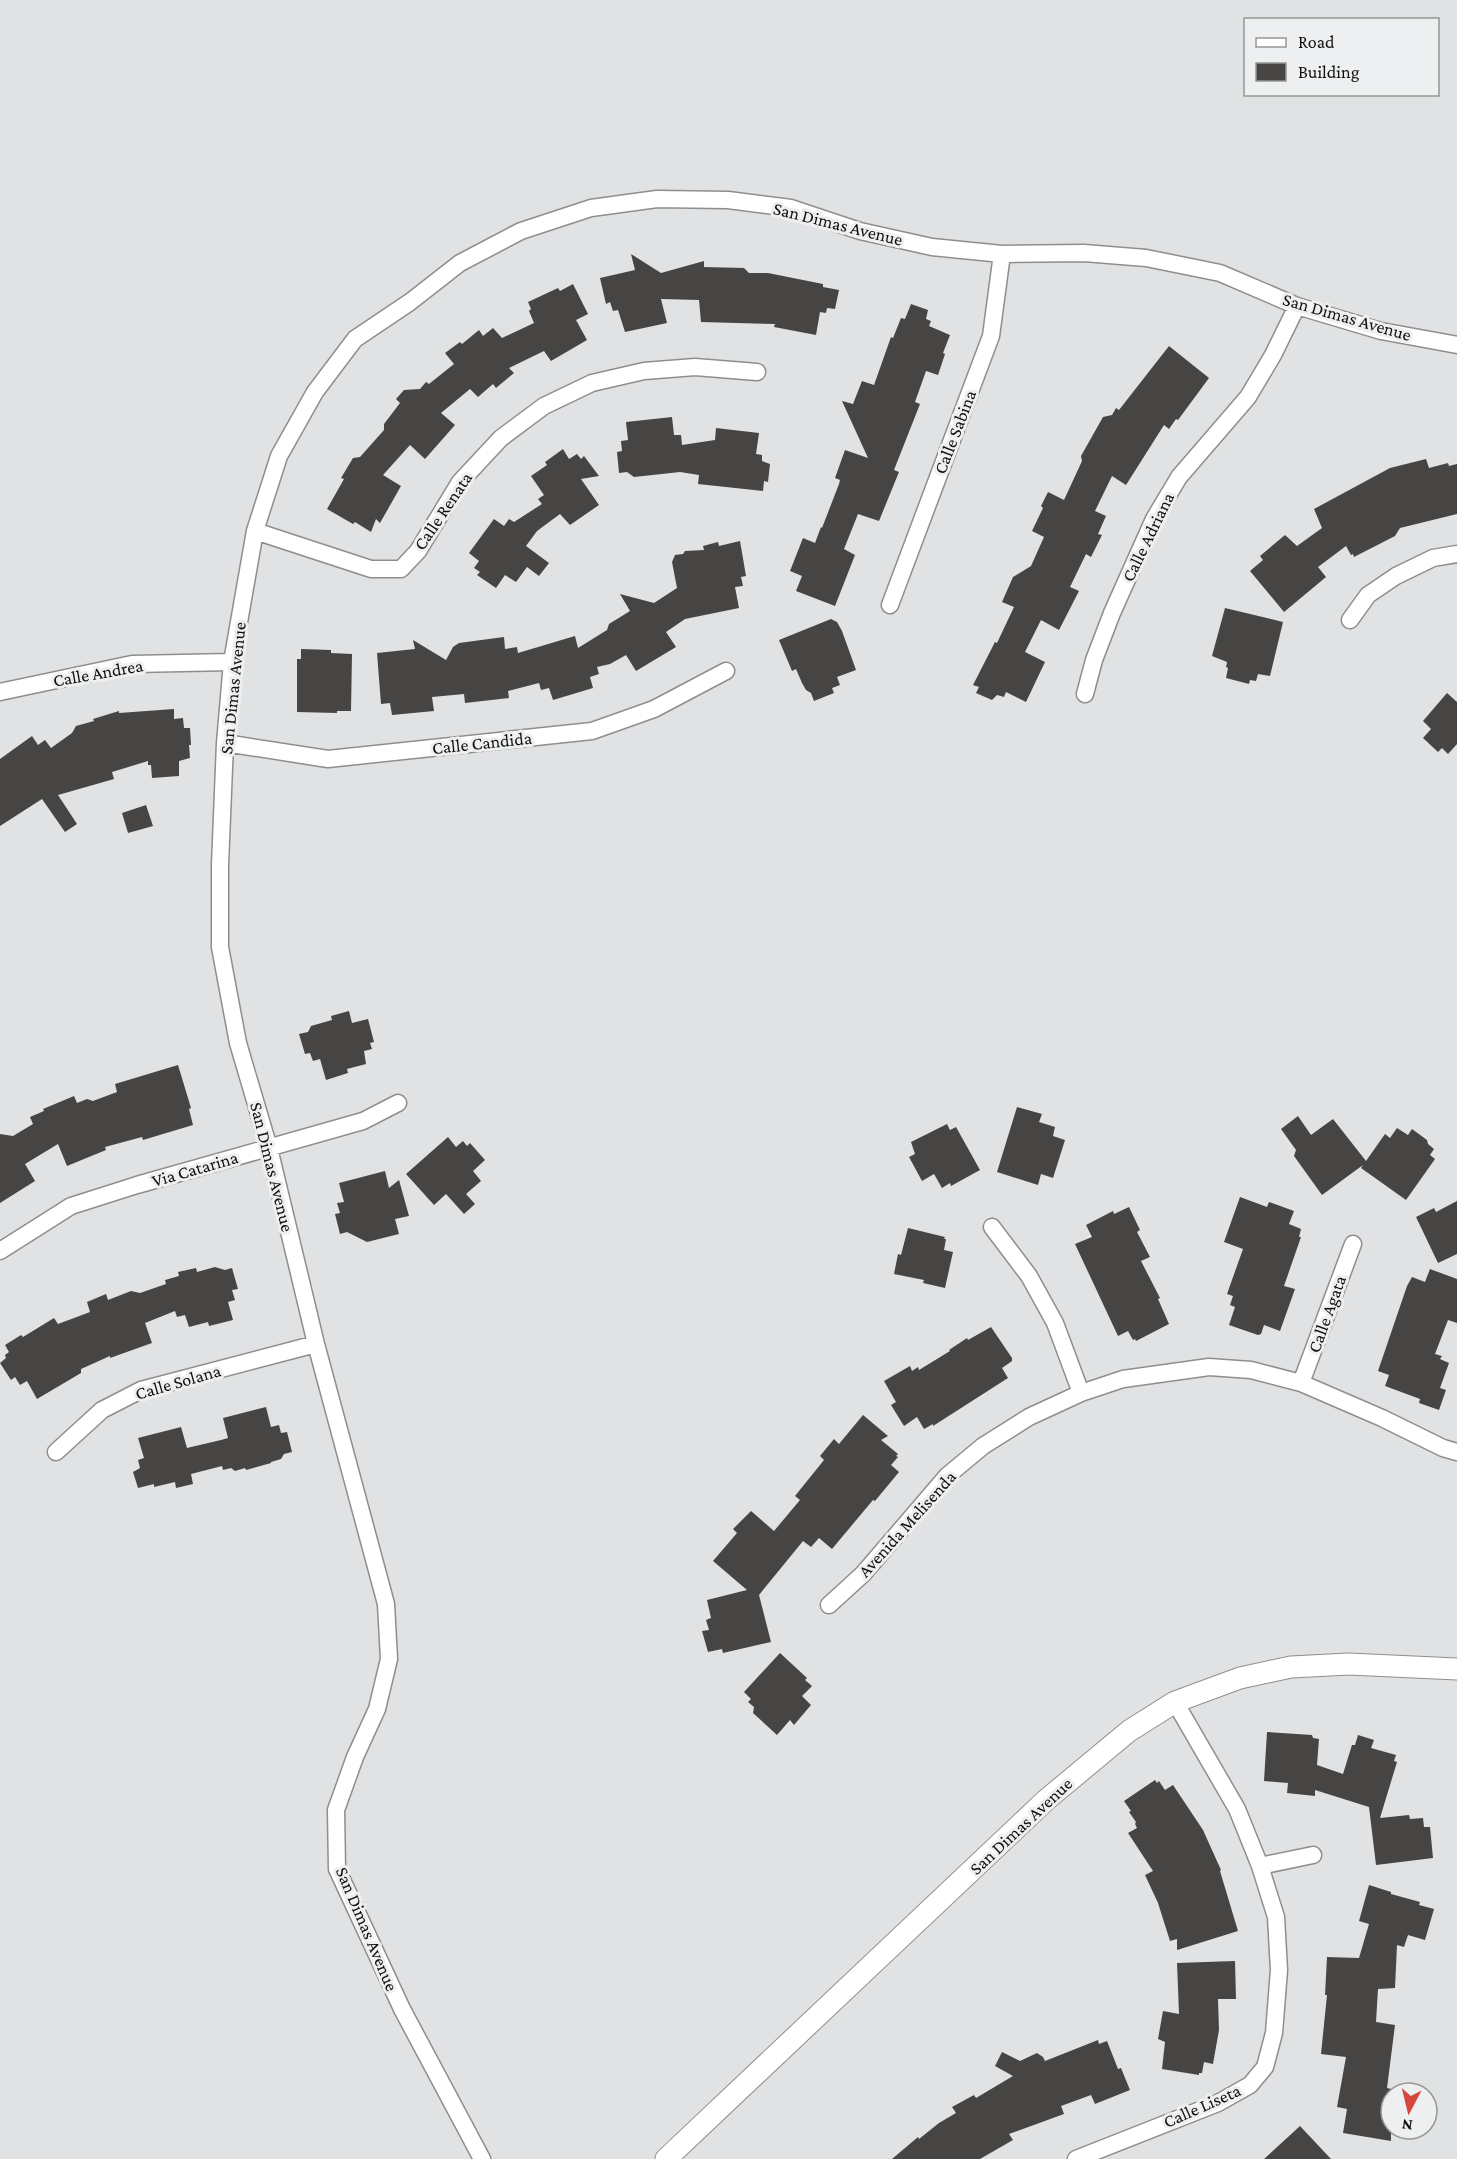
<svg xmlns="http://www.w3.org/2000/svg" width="1457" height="2159" viewBox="0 0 1457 2159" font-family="'Crimson Pro',serif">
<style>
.building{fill:#464544}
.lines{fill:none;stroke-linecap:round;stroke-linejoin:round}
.minor-casing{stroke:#8d8e8f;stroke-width:19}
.tertiary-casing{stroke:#8d8e8f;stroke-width:23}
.minor{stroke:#fff;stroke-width:16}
.tertiary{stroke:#fff;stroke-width:21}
.labels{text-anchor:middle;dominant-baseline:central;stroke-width:6;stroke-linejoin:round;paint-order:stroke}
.street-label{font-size:18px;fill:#0f1010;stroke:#eeeff0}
</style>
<rect width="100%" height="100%" fill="#e1e2e3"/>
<path class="building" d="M631,254L661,273L704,261V267L744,268L749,273H768L823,284V287L839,290L835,309L827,308L826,313L820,312L816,335L774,327L775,324L701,322L699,300L661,299L667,323L625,332L618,310L613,311L610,302L606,304L600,278L635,270Z
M573,284L588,314L576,320L587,340L551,361L544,351L509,368L514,373L496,388L493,384L478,397L470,389L441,413L455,425L425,459L410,445L383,475L401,486L380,523L376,519L371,532L355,522L353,524L327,509L344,479L341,478L353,458L360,457L384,430V424L400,403L396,399L404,390L420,389L426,382L429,384L454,364L445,353L460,342L462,344L479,330L483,336L493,328L502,338L534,323L529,311L531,309L528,302L558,288L560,291Z
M911,304L928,310L926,319L931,321L929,326L950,335L943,353L945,354L938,375L926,371L915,402L920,404L894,470L899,472L879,521L858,514L844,549L855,555L835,606L796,591L802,576L790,571L803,538L815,543L821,527L822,528L839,484L840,480L835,478L845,450L868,458L842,401L853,404L862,381L874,385L891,337L893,338L901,318L905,319Z
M1169,346L1209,378L1178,420L1176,419L1169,429L1164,425L1126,485L1112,476L1095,511L1106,516L1098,534L1102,535L1091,557L1086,554L1070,587L1079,591L1059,630L1041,620L1025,652L1045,662L1026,702L1006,692L1004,697L997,695L992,700L976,693L979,687L973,685L995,642L997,643L1014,607L1002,602L1013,577L1031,566L1044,537L1032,531L1043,508L1041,506L1048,492L1064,500L1082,461L1081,456L1103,417L1112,415L1116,408L1119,410Z
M672,417L674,435H681L682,445L715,440L716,428L759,433L756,454L762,455V461L770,464L768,482L764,481L763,491L698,484L699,475L680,472L634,477L627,472L619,473L617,452L622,451L621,441L628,440L626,422Z
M563,449L569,459L577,454L581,459L584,456L599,476L581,479L599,505L570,525L560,514L537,531L526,546L549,563L539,576L527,567L516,582L505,575L496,588L477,575L480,572L474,568L479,561L469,553L494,519L504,526L509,519L514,522L542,504L538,499L544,495L531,476L547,465L545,462Z
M1426,459L1429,468L1448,463L1449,466L1457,464V514L1400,528L1395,536L1354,557L1353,554L1351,555L1346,546L1318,567L1326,577L1284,612L1250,571L1263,560L1260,556L1285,535L1297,546L1322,528L1314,509L1390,468Z
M740,541L746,576L741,577L743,586L735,587L739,608L685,619L666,632L676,647L636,671L626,655L610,664L597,667L599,674L590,677L593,688L553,700L549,688L541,690L539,683L508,691L509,698L465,703L464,694L432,697L434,711L392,715L390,703L381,704L377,653L415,649L413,640L446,660L453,647L459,643L504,637L505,649L517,647L518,653L575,636L578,648L607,630L609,624L630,611L620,594L654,603L677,588L672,562L675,555L683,554L685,551L704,550L703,546L718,542L719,546Z
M1225,608L1283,622L1270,676L1258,674L1256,681L1250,680L1249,684L1226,678L1228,668L1226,667L1227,662L1212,656Z
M831,619L837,622L842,631L856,670L837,677L840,685L832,688L834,693L814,701L811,693L806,690L802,683L796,669L792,671L779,640Z
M301,649L331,650V653L352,654L351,711H337V713L297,712V659H301Z
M1447,693L1457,702V744L1448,754L1442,748L1438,752L1423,738L1431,729L1423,721Z
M174,709V719L183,718L184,728H190L191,745H189L190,758L179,761V776L152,778L151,765H148V761L112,772L114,779L58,795L77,824L65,832L42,799L0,826V759L32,736L38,745L45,740L51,748L72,733L76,726L94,721L93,719L119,711V713Z
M146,805L153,826L128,833L122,813Z
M349,1011L352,1023L368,1019L374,1042L370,1043L372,1049L364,1051L366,1064L347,1069L348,1073L326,1080L320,1059L313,1061L310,1053L305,1054L299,1034L308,1032L311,1026L332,1020L331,1016Z
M178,1065L191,1108L189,1109L193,1125L143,1140L142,1137L105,1147L106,1150L67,1166L58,1144L25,1164L35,1181L0,1203V1134L13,1136L33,1124L30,1117L44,1111L43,1109L74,1096L77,1103L87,1099L93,1101L117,1092L115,1084Z
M1017,1107L1042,1114L1039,1122L1055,1127L1053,1136L1065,1140L1053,1178L1041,1174L1038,1185L997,1172Z
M1298,1116L1311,1135L1333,1119L1366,1161L1385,1134L1390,1138L1397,1128L1408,1135L1412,1129L1427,1140L1428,1144L1434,1149L1430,1155L1435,1159L1406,1200L1361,1168L1363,1165L1322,1195L1294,1156L1296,1150L1281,1129Z
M947,1124L950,1130L956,1127L980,1170L951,1186L950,1183L942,1188L934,1174L922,1181L909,1157L915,1154L911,1142Z
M448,1137L456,1147L463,1141L467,1146L470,1143L485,1160L473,1171L481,1181L466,1194L475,1204L464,1214L446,1194L434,1205L406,1174Z
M385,1171L389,1188L399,1180L409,1216L395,1219L399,1234L367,1242L347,1232L340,1234L335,1214L340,1213L337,1203L344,1202L339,1183Z
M1240,1197L1267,1207L1269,1202L1294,1211L1289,1224L1301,1229L1299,1237H1301L1284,1286L1295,1289L1280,1331L1264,1325L1261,1334L1258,1335L1229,1325L1235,1307L1230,1305L1233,1296L1227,1294L1243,1249L1224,1242Z
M1457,1201V1254L1438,1263L1416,1217L1434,1208L1436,1212Z
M1129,1207L1140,1230L1137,1232L1150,1257L1141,1261L1160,1298L1158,1299L1169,1324L1136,1341L1135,1339L1133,1340L1128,1331L1118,1336L1075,1244L1092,1237L1086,1225L1113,1211L1114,1214Z
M908,1228L945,1237L944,1239H946L944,1250L953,1252L945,1288L923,1283L924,1280L894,1274L898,1254L901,1255Z
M215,1267L225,1270L232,1268L238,1289L232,1290L235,1300L228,1302L233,1320L209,1326L208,1322L189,1327L185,1315L177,1317L175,1311L145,1323L152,1343L110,1358V1356L81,1369V1373L37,1399L27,1381L20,1385L15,1377L11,1380L0,1363L6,1358L5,1355L9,1352L5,1345L21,1335L23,1337L54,1318L58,1324L90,1312L87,1302L106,1294L108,1300L131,1291L140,1293L166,1284L165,1280L179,1276L178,1272L196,1268L197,1272Z
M1430,1269L1457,1279V1323L1448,1320L1435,1354L1442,1356L1440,1359L1449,1363L1440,1388L1446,1390L1439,1410L1419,1403L1420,1399L1385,1386L1389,1375L1378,1371L1407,1286L1412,1277L1425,1282Z
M991,1327L1012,1358V1361L1002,1368L1008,1378L933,1426V1424L924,1429L917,1417L904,1426L891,1405L896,1402L884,1381L910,1366L912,1371L918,1367L919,1370L950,1351L949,1350L967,1338L968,1340Z
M266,1407L271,1427L279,1425L281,1433L287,1432L292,1452L284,1454L281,1459L271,1462V1463L246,1470L245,1468L235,1471L231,1468L223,1470L222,1466L191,1474L193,1484L176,1488L175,1482L154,1487V1484L138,1488L133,1472L140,1468L138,1460L144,1458L138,1438L181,1427L187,1448L221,1440L228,1438L223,1418Z
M863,1415L888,1436L881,1440L898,1454L896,1456L898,1457L891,1465L899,1472L875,1501L873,1500L832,1549L819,1538L811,1547L803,1541L759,1595L771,1642L723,1653L722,1649L708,1652L702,1631L709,1630L706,1620L711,1618L707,1600L747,1590L713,1561L737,1533L733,1529L751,1511L774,1531L800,1500L795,1496L824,1460L820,1456L834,1439L839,1444Z
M780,1653L807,1678L805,1680L812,1686L802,1696L811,1705L794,1725L790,1720L777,1735L753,1713L754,1707L748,1702L751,1699L744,1692Z
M1267,1732L1312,1735L1313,1738L1319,1739L1317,1765L1343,1774L1352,1745H1355L1358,1735L1374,1740L1371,1748L1396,1755L1394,1761L1397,1762L1380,1818L1409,1815L1410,1819L1423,1818L1424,1827H1430L1433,1858L1376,1865L1369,1807L1315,1790V1796L1287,1793L1288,1783L1264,1781Z
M1155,1780L1157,1783L1159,1781L1165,1790L1173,1785L1203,1830L1221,1870L1220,1871L1238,1931L1177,1950V1939L1170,1941L1158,1903L1145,1875L1153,1871L1128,1833L1137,1828L1135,1824L1136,1822L1129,1812L1131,1811L1124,1801Z
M1369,1885L1391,1892V1894L1420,1902L1419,1905L1434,1909L1425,1940L1408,1935L1404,1947L1397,1945L1395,1988L1378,1989L1376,2022L1395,2025L1387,2088L1391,2089V2141L1343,2133L1347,2109L1337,2107L1346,2057L1321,2054L1327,1995H1325L1327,1957L1359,1958L1369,1924L1359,1921Z
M1235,1961L1236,1999H1218L1219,2030L1213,2064L1204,2062L1202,2073H1199V2075L1162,2069L1165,2042L1158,2039L1163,2011L1179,2014L1177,1963Z
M1098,2040L1099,2044L1107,2041L1118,2069L1121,2068L1130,2090L1095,2104L1091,2095L1061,2106L1064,2114L1009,2134L1013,2140L980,2159H892L918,2137L919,2139L939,2123L956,2113L952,2107L974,2095L976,2098L1013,2076L995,2066L1002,2052L1020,2061L1037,2053L1043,2057L1045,2061Z
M1300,2126L1331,2159H1264Z"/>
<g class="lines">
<g class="minor-casing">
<path id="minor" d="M255,531L371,569H401L418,551L460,482L501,438L544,406L592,383L644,371L695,367L757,372
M890,605L991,336L1002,254
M1350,620L1368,595L1396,576L1433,558L1457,554
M0,692L132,664L232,662
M1085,694L1094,660L1112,613L1154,519L1179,477L1248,397L1273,355L1297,306
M225,743L328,759L592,731L654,709L726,671
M992,1227L1029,1276L1055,1323L1081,1393
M0,1251L71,1206L137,1185L363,1121L398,1103
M1301,1383L1353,1244
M56,1452L102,1410L141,1390L316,1344
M829,1605L863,1574L947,1476L983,1446L1029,1417L1081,1393L1123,1379L1209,1367L1251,1370L1301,1383L1382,1418L1443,1448L1457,1452
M1260,1866L1313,1855
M482,2159L402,2009L337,1869L336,1810L355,1757L377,1709L389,1659L386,1604L316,1344L269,1148L238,1043L220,947V865L225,743L232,662L255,531L279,456L315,392L355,339L410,302L460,263L521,231L591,208L657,199L728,200L791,208L860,231L932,247L1002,254L1084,253L1146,258L1220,273L1297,306L1381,331L1457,345
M1076,2159L1218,2103L1250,2085L1265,2067L1274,2033L1279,1970L1276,1917L1260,1866L1237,1809L1175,1702"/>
</g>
<g class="tertiary-casing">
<path id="tertiary" d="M666,2159L1046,1800L1129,1731L1175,1702L1240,1678L1291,1667L1349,1664L1457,1669"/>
</g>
<use href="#minor" class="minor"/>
<use href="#tertiary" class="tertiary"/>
</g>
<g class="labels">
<g class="street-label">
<text transform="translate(838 224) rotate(14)">San Dimas Avenue</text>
<text transform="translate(1347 317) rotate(16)">San Dimas Avenue</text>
<text transform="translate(955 432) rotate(-69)">Calle Sabina</text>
<text transform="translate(443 511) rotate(-56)">Calle Renata</text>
<text transform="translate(1148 537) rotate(-64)">Calle Adriana</text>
<text transform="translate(98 673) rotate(-10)">Calle Andrea</text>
<text transform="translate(233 688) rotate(-84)">San Dimas Avenue</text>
<text transform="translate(482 743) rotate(-6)">Calle Candida</text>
<text transform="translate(272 1167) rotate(76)">San Dimas Avenue</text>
<text transform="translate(195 1169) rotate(-16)">Via Catarina</text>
<text transform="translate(1327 1314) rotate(-70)">Calle Agata</text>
<text transform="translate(178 1382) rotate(-16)">Calle Solana</text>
<text transform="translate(907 1524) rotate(-48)">Avenida Melisenda</text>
<text transform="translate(1021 1826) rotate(-43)">San Dimas Avenue</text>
<text transform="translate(367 1929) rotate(67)">San Dimas Avenue</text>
<text transform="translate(1202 2106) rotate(-24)">Calle Liseta</text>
</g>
</g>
<rect x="1244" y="18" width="195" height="78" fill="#eeeff0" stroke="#959696" stroke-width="1.5"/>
<rect x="1256" y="38" width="30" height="9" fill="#ffffff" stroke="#959696" stroke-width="1.5"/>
<text x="1298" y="48" font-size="18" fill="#0f1010">Road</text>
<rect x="1256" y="63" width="30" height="18" fill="#464544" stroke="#959696" stroke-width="1.5"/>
<text x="1298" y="78" font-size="18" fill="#0f1010">Building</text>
<g transform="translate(1409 2111) rotate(187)"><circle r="28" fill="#eeeff0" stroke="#959696" stroke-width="1.5"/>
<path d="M0-4.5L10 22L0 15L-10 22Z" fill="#d6483b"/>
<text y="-9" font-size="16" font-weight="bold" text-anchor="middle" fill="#0f1010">N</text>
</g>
</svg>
